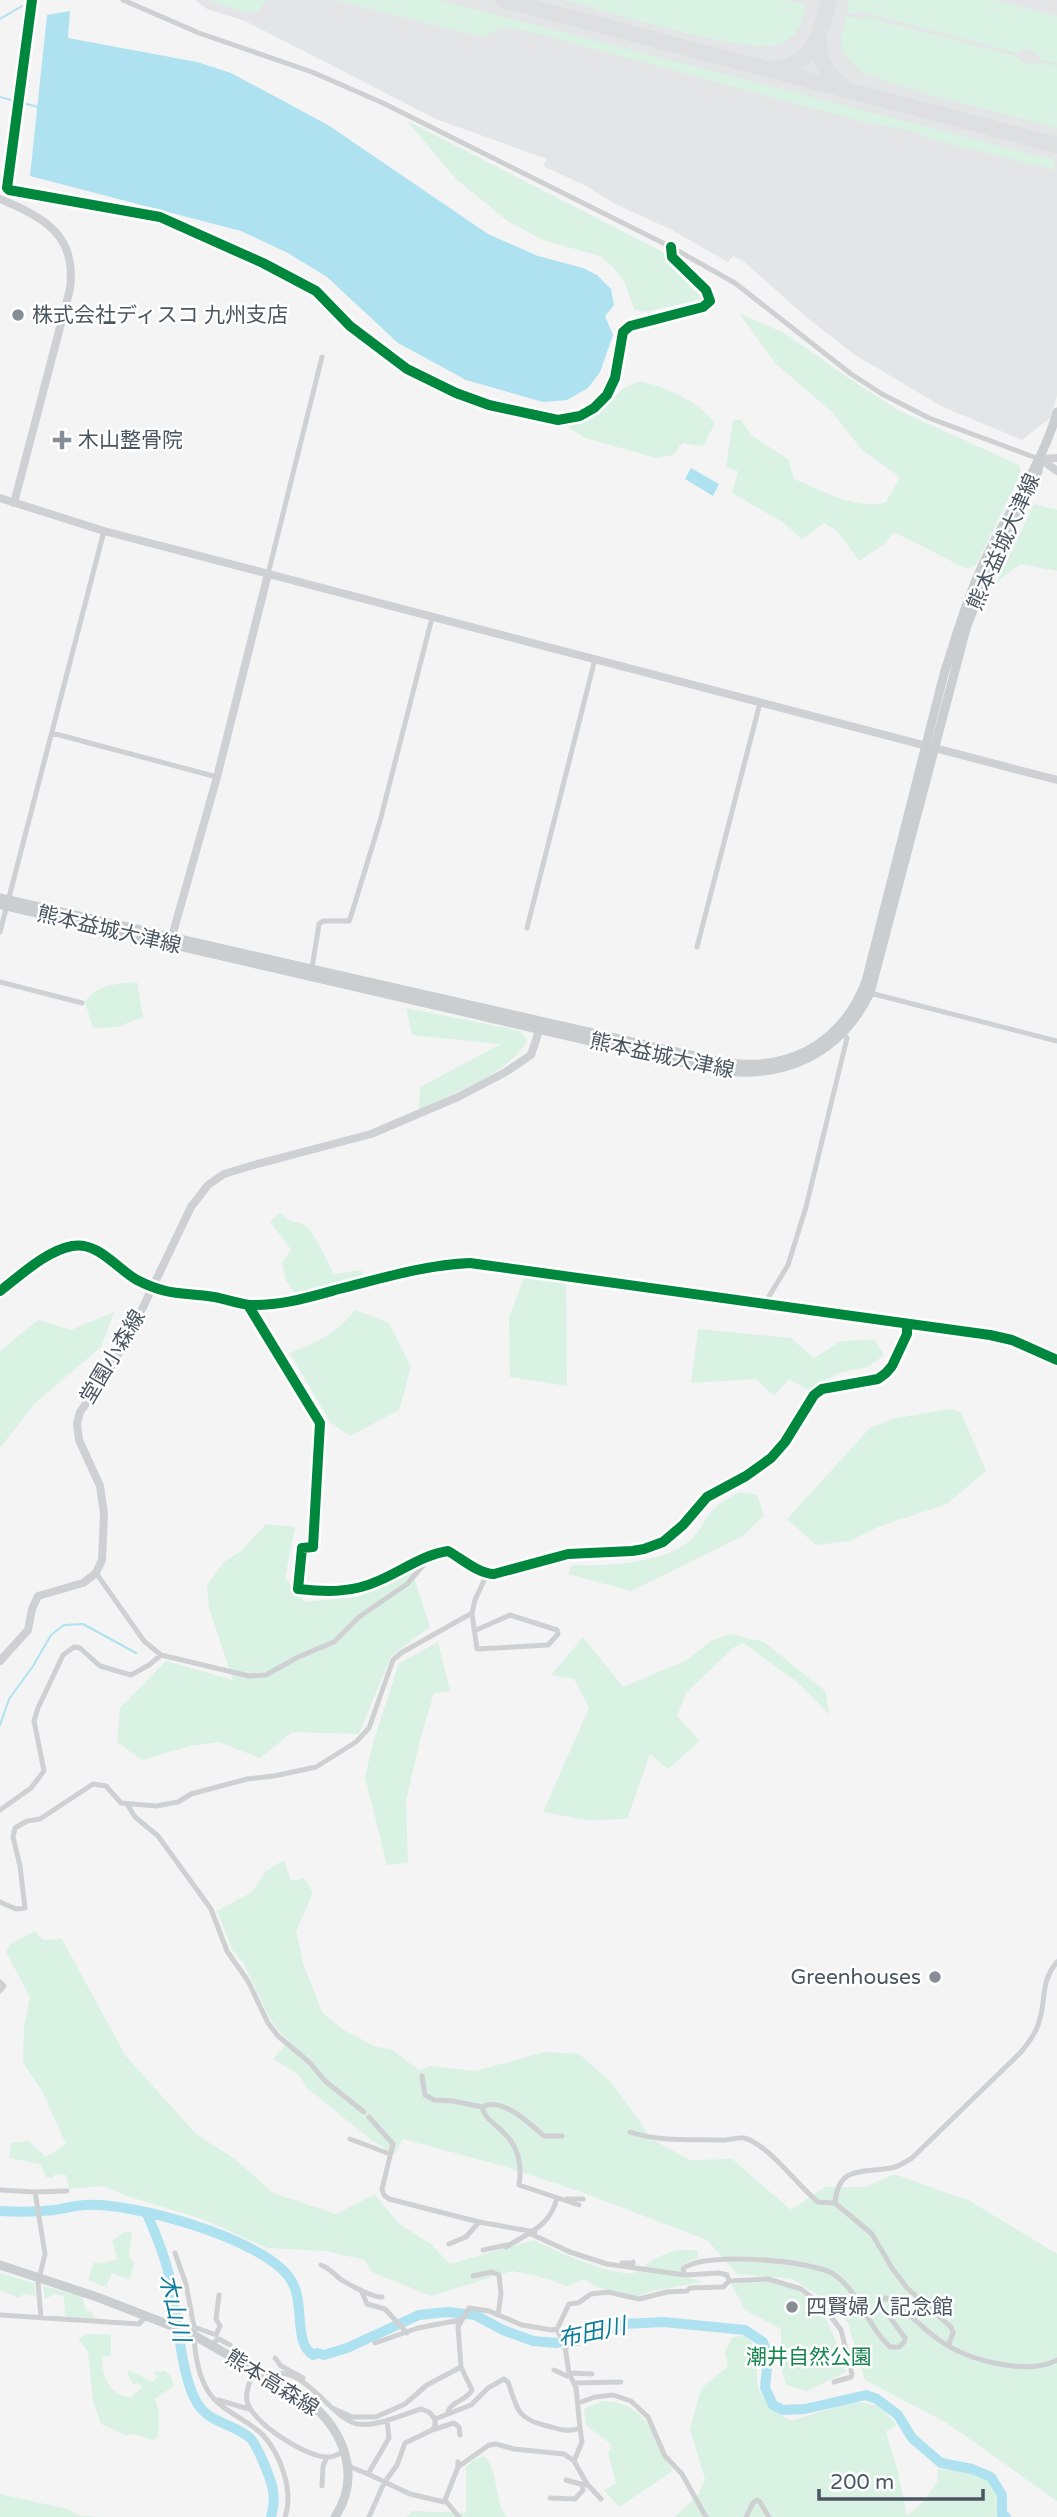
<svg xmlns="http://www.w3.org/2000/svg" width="1057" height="2517" viewBox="0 0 1057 2517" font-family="'Varela Round','Noto Sans JP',sans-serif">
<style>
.airport{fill:#e4e5e7}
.green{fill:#d9f2e3}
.water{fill:#aee2f0}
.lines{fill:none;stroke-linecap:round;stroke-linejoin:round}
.stream{stroke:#aee2f0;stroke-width:2}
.river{stroke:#aee2f0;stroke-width:10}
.taxiway{stroke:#dedfe0;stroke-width:16}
.street{stroke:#ced0d2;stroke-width:5}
.secondary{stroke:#ced0d4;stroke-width:8}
.primary{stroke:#caced1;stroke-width:9}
.cycleway-casing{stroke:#fff;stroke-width:15}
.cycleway{stroke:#00873e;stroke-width:10}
.poi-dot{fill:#868d94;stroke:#fff;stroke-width:2.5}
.labels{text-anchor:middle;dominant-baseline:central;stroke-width:5;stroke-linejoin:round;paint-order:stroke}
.poi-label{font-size:21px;fill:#4a5661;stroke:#fff;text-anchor:start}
.street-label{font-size:21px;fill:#4a5661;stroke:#fff}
.park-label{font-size:21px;fill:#17864f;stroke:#fff}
.water-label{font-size:23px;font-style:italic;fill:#0c7c9b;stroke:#fff}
</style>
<rect width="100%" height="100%" fill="#f4f4f4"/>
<path class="airport" d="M195,0H1057V395L1050,418L1022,440L943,407L855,355L810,320L743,261L733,256L728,262L672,230L613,203L586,186L543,166L547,159L436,119L245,21L207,9Z"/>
<path class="green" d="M208,0H267L258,11L247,13Z
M334,0H439L1054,160L1056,170L935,140L912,131L864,122L524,30L502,28L482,37Z
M565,0H788L806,5C802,22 798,37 780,44C751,56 602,10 565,0Z
M849,0H995L1057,16V63L1040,59L1036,52L1024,49L1017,53L858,11L854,14L847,13Z
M846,16L861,20L866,17L1016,56C1023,65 1029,64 1038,63C1044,62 1051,65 1057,66V128L931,95L862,73L847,58L842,47L841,37Z
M406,120L663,252L674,268L703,299L644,312L634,309L625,283L612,266L600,256L543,240L509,222L456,179Z
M739,313L786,334L847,377L898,410L1019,465L1021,474L976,565L967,569L894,532L884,544L859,561L837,531L824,523L802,539L781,521L732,493L738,471L726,467L733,420H741L751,435L788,459L794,479C821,490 857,511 886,502L900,477L862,450L832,412L776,364Z
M640,381C669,389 695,399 715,423L704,445L699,446L684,443L679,446L674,455L656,458L585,438L565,425L590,420L624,388Z
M1034,504L1057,510V571L1020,564L997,582Z
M137,982L143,1017L117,1027L93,1028L85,1002C96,984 117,984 137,982Z
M406,1008L521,1031L527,1040C512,1073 450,1094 419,1110L420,1087L501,1044L412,1035Z
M280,1212C292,1225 292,1219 304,1225C315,1231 327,1262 334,1274L362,1270L363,1276L297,1298L286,1280L282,1264L291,1249L270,1222Z
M524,1278L566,1282L567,1386L510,1377L509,1317Z
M355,1310L389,1323L411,1367L399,1410L350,1436L330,1422L290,1353C320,1340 334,1336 355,1310Z
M114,1312L101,1347L35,1403L0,1448V1351L38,1320L71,1330Z
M698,1329L791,1338L814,1358L841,1341L875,1340L884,1355L868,1367L838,1373L810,1391L789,1379L774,1396L756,1379L691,1383Z
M951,1409L961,1412L986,1471L947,1504L880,1526L850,1541L816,1545L787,1519L870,1428L892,1419Z
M739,1492L757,1495L764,1515L743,1536L631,1591L568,1574L572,1565C608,1566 666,1564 693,1538C700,1530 705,1519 712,1511C720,1503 729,1498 739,1492Z
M266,1524L295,1527L285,1578L304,1602L357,1597L412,1571L430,1627L391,1656L359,1734L292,1732L260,1758L219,1742L190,1746L142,1760L117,1742L120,1708L166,1661L233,1680L209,1608L207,1585L224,1562L241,1551Z
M731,1634L764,1642L825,1691L830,1715L796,1681L743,1643L733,1648L686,1693L677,1716L700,1741L668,1769L650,1754L627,1819L587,1820L543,1812L589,1708L574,1679L551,1675L583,1637L623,1687L687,1660L711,1641Z
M438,1642L450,1691L434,1693L421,1736L406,1801L408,1863L387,1865L365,1777L373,1743L399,1663Z
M284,1860L291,1881L304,1878L313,1893L296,1931L304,1966L322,2012L342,2029L376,2047L391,2049L419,2070L430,2066L475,2071L545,2052L579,2054L610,2081L653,2140L690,2160L732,2159L791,2210L825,2187H865L894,2174L970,2201L1057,2254V2501L947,2423L865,2380L848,2323L830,2303L793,2279L737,2274L707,2240L576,2190L503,2166L403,2139L395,2154L374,2142L307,2088L299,2075L273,2059L289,2041L278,2031L267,2013L244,1964L233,1951L217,1911L252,1892L266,1871Z
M35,1931L43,1940L62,1939L125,2055L197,2135L235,2159L273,2193L336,2214L375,2194L399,2224L431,2244L450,2264L534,2240C553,2250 611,2276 633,2273C637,2272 643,2267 647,2264C664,2253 678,2247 698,2251V2258L684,2263L681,2278H691L702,2282L648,2292L639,2296L597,2287L584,2279L568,2286L538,2276L512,2271L431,2296L372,2272L364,2260L326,2251L267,2248L205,2220L124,2195L104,2186L69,2189L66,2175L55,2174L53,2178L46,2177L40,2164L9,2158L11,2143L29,2141L46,2157L66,2144L42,2091L23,2062L24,2028L30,1997L6,1952L10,1944Z
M124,2232H132L129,2257L134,2263L130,2280L112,2273L106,2287L88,2280L94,2262L101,2264L117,2259L112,2241Z
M0,2273L34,2283L36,2296L23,2294L19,2298L0,2290Z
M769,2282C779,2285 792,2287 800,2292C829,2309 836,2343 846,2372L807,2391L786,2385L781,2368V2329L745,2310L731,2284Z
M43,2286L82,2296L86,2310L92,2312L94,2320L65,2316L64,2296L55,2294L45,2299Z
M89,2334H111V2356L102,2357C102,2376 109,2396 131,2397L142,2387L137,2383L133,2384L127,2373L129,2370L153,2382L157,2377L153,2372L165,2371L171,2376L174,2386L155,2399L159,2412L158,2437L154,2440L134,2434L125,2435L101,2424L93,2401L88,2352L78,2338Z
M746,2336C769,2358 756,2356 757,2380C758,2400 776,2412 791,2421L854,2401L879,2406L897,2425L886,2431L898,2472L907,2516L925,2500L938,2480L937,2469C955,2471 994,2470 996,2494C997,2503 997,2509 1000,2517H675L698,2495L705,2479L690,2430L701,2389L728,2366L725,2353L732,2337Z
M602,2401C651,2403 651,2437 673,2471L619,2507L604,2490L616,2483L608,2453L612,2445L586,2425L584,2409Z
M485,2456C500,2476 493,2499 507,2517H406L412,2511L466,2513V2467L475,2459Z
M0,2494L68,2509L77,2515L100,2517H0Z"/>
<path class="water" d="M70,11L68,38L197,62L231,73L328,125L488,234L538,256L583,268L597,275L611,289L614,305L605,316L613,335L600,372L588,388L567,400L543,402L466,380L398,343L327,277L288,253L241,231L30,176L47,15Z
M691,468L719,484L713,496L685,479Z"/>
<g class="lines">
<path class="stream" d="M0,19L22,6
M0,97L38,107
M0,1725L9,1699L33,1666L51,1635L64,1625L83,1624L136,1653"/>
<path class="river" d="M0,2211C18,2212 36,2212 54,2210C64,2209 75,2205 85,2205C133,2202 260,2238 289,2277C307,2301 292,2342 313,2355L317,2353L324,2355L347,2348L419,2315L447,2312L475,2315L503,2330L533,2341L557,2343L625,2324L663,2322L745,2330L763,2342L768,2357L765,2388L773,2405L783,2410L805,2409L866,2395L877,2399L898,2415L912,2438L941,2463L972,2469L991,2477L1002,2495V2514L1006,2517
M146,2212C157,2236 167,2262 172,2288C178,2320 181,2376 197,2403C210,2424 233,2423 250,2438C257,2444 272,2481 273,2491C275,2500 273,2509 271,2517"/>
<path class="taxiway" d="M504,0L1057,145
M819,37C818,58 825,75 843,86
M775,68C814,65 821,32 829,0"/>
<path class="street" d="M32,0L7,188L9,190L160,217L263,263L316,291L350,326L407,369L456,393L489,405L558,420L580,416L594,408L607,395L615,378L623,332L630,326L703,307L710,301L706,290L672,257L671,247
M123,0L199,33L312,72L383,103L671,247L735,283L851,374L882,394L929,418L1039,459
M268,574L322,357
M52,733L217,777
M527,928L595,659
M0,932L104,531
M697,947L760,703
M312,968L319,924L323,921H349L351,916L380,821L432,618
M0,982L82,1003
M870,993L1057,1041
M20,1275C36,1265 56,1246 76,1245C103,1245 126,1276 150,1286C171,1295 191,1294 213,1297C225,1298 237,1304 250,1305C279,1306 306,1298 334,1291C379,1279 423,1265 470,1263L990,1335L1012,1340L1057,1360
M765,1303L788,1265L806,1207L847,1038L843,1034
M248,1305L320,1423L313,1547L302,1548L298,1589C326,1592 352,1593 378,1581C402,1571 422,1555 448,1551C462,1559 479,1574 494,1574L568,1554L632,1551L644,1549L663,1542L683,1525L707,1497L746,1476L771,1458L785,1442L814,1395L822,1389L878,1379L886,1373L892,1366L907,1334V1325
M96,1573L144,1641L161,1655L249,1676L266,1675L298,1657L334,1642L359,1617L407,1584L432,1555
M472,1613L477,1649L548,1645L558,1634L557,1630L510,1615L474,1631
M128,1806L135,1817L158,1836L211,1909L227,1951L248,1981L268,2023L278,2036L309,2062L325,2081L364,2112
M0,1810L31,1788L44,1771L34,1721L38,1708L63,1655L74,1647L80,1648L100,1666L131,1675L149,1665L161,1655
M0,1902L16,1909L25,1908L20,1866L13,1837L15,1828L27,1821L40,1819L93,1784L106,1786L121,1803L156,1806L178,1802L191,1794L247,1779L274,1776L316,1767L356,1742L369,1728L393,1660L401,1653L472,1613L475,1600L487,1574
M0,1982L4,1986L0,1991
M422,2076L425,2095L434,2100L453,2101L482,2107C502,2096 530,2124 544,2136H562
M482,2107C486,2121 495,2123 504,2133C519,2147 522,2167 519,2185L579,2205
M369,2117L393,2144L382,2189L384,2195L389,2199L479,2222L535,2232
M630,2132C659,2142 692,2139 722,2140C729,2141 736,2137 744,2138C767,2143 799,2187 818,2202L835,2203
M350,2139L390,2154
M0,2190L35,2192L45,2254L38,2283L41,2318
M35,2192L67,2191
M567,2199H583
M531,2234L570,2252L607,2264L685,2275L719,2273L727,2275L729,2281L723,2287L690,2288L687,2291L667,2292L639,2299L608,2292L591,2294L578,2303L569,2304L557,2329
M449,2244L466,2237L479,2222
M506,2247C528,2233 550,2227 557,2198
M483,2250L507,2245
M175,2253L186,2284L194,2327
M622,2263H633V2262
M321,2265C329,2268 333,2273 340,2279C348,2284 373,2298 382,2297
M684,2273L683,2269C700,2251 815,2260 835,2275C861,2294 867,2326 890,2347H899L904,2342L905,2338L880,2304V2301L886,2298C906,2309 922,2329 942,2342C968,2360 1028,2376 1057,2360
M473,2276L492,2272L499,2275L501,2294L498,2315
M729,2281L768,2279L801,2289L823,2306L841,2330L852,2374L851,2377L834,2382
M361,2290L367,2304L385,2309L407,2333
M219,2295L216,2319L220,2326L216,2335L194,2327C194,2347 197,2373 208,2391C220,2411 247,2419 263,2435C281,2455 294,2492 285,2517
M0,2315L139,2324L146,2316
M375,2343L418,2328L460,2320
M214,2346V2342L219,2339L230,2345
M948,2346L953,2333L951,2327L907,2288L892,2268L872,2234L835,2203C838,2165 863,2173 891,2168C899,2167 905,2162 912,2158L1020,2053C1028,2044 1034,2036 1038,2025C1047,2002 1039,1983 1057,1962
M565,2347L578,2343
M275,2358L281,2366L303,2378
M255,2370C251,2379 245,2391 247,2401C251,2422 308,2459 329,2457C334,2457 340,2453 345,2451
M554,2370L567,2376L569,2373L592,2374
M269,2378C297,2356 331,2419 357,2424C377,2427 402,2415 421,2409L429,2412L435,2419
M574,2383L621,2382
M218,2400L249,2409
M578,2403L595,2397L613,2395L631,2401L648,2417L665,2456L682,2474L706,2517
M332,2408L352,2417H376L405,2404L427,2385L461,2367L458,2327L469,2308L489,2311L522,2325L552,2330L557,2329
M448,2411C452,2401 466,2401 472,2390L461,2367
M435,2419L471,2405L488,2388L504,2379L508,2382C518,2410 516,2418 547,2426C560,2429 566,2433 580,2428L576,2388L569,2373L565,2347L557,2329
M387,2420L389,2438L368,2474L410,2494L444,2502L445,2500
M432,2430L454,2423L459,2427L460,2435
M574,2461L582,2442L580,2428
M348,2466L368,2474
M458,2467L489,2445L496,2444L514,2449L564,2454L574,2461L587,2484L601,2499
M566,2480L584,2485
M322,2486L323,2466L327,2457
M550,2498L575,2499L583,2490L582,2486
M445,2500L458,2467V2462
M445,2500L459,2517
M369,2517L384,2483L397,2465L405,2443L432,2430L435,2426V2419
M746,2517L753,2503L757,2500L760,2502L769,2517"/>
<path class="secondary" d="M0,199C45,218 77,235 70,289L14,503
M1040,459L1057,471
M1040,459L1057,458
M0,498L104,531L1057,780
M171,940L217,777L268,574
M0,1291L20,1275
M0,1661L28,1630L32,1609L38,1596L83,1583L96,1573L102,1560L104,1513L100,1486L79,1440L77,1424L80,1412L106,1376L134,1326L191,1207L208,1185L224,1174L250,1166L371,1134L458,1097L504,1073L531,1055L541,1025"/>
<path class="primary" d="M0,898L716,1061C784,1074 841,1047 866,981L944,674C956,637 967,598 984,562C1007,512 1042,466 1057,412
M2,905L715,1070C782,1080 839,1056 870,993L966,629L989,567L1038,472L1039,464
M0,2265L97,2297L190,2333L309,2402C344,2431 362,2476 335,2517"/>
<g class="cycleway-casing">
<path id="cycleway" d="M32,0L7,188L9,190L160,217L263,263L316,291L350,326L407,369L456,393L489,405L558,420L580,416L594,408L607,395L615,378L623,332L630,326L703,307L710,301L706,290L672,257L671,247
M0,1291C21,1275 46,1251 72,1246C98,1241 117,1269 137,1280C168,1296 182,1292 214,1297C226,1299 238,1304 250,1305C281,1306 310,1297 339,1289C383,1278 425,1265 470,1263L990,1335L1012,1340L1057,1360
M248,1305L320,1423L313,1547L302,1548L298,1589C326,1592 352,1593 378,1581C402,1571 422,1555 448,1551C462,1559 479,1574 494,1574L568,1554L632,1551L644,1549L663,1542L683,1525L707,1497L746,1476L771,1458L785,1442L814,1395L822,1389L878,1379L886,1373L892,1366L907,1334V1325"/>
</g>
<use href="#cycleway" class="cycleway"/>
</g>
<g class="poi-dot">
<circle cx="18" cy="315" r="7"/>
<path d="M58.5 429.5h7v7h7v7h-7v7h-7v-7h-7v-7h7z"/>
<circle cx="935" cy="1977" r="7"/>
<circle cx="792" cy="2307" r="7"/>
</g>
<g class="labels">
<g class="poi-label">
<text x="32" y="315">株式会社ディスコ 九州支店</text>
<text x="78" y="440">木山整骨院</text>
<text x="921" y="1977" text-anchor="end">Greenhouses</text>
<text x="806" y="2307">四賢婦人記念館</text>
</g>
<g class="street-label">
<text transform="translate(1004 542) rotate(-66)">熊本益城大津線</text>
<text transform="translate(109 930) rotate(13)">熊本益城大津線</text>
<text transform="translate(662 1056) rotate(12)">熊本益城大津線</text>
<text transform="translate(113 1357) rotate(-59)">堂園小森線</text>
<text transform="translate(272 2383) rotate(32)">熊本高森線</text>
</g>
<g class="park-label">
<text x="809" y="2357">潮井自然公園</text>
</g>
<g class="water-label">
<text transform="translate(174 2308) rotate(77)">木山川</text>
<text transform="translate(592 2333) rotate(-12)">布田川</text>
</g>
</g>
<path d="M819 2489v10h164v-10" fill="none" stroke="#4a5661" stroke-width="3.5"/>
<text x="830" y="2489" font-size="21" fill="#4a5661" stroke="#ffffff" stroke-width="5" paint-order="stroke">200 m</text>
</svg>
